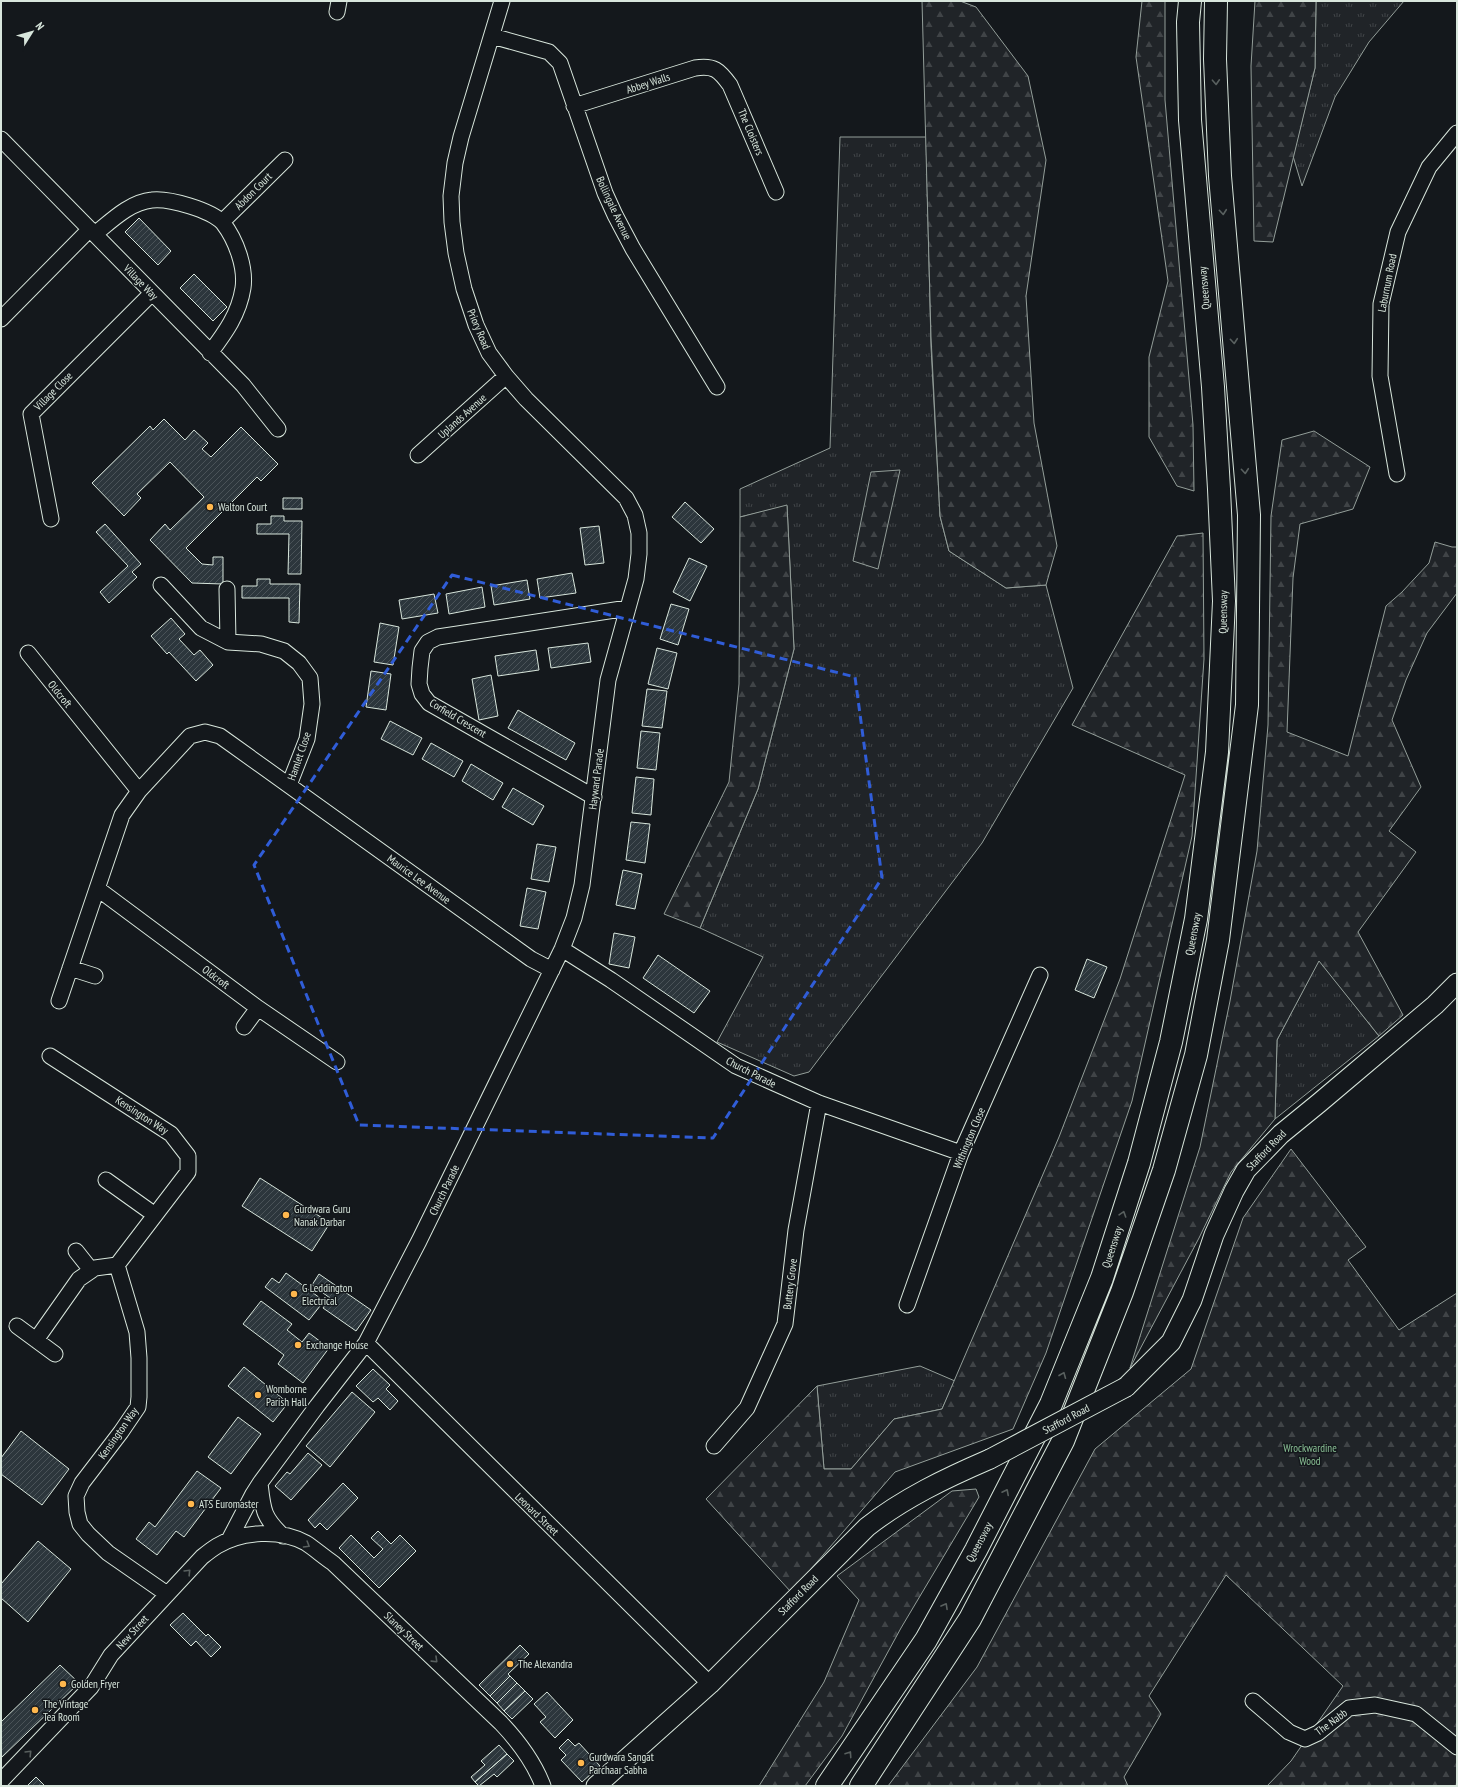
<svg xmlns="http://www.w3.org/2000/svg" width="1458" height="1787" viewBox="0 0 1458 1787" font-family="'PT Sans Narrow',sans-serif">
<style>
.grass{fill:url(#grass-tufts);stroke:#939e99}
.forest{fill:url(#forest-firs);stroke:#939e99}
.building{fill:url(#building-hatch);stroke:#d8e6dc}
.lines{fill:none;stroke-linecap:round;stroke-linejoin:round}
.minor-casing{stroke:#d8e6dc;stroke-width:17}
.tertiary-casing{stroke:#d8e6dc;stroke-width:21}
.trunk-casing{stroke:#d8e6dc;stroke-width:24}
.minor{stroke:#14181c;stroke-width:15}
.tertiary{stroke:#14181c;stroke-width:19}
.trunk{stroke:#14181c;stroke-width:22}
.tertiary-bridge-casing{stroke:#d8e6dc;stroke-width:21;stroke-linecap:butt}
.tertiary-bridge{stroke:#14181c;stroke-width:19}
.oneway{stroke:#59605f}
.marked{fill:none;stroke:#305dd8;stroke-width:3;stroke-dasharray:8 5;stroke-linejoin:round}
.poi-dot{fill:#ffb74d;stroke:#14181c;stroke-width:1.5}
.labels{text-anchor:middle;dominant-baseline:central;stroke-width:3;stroke-linejoin:round;paint-order:stroke}
.street-label{font-size:11px;fill:#d8e6dc;stroke:#14181c}
.poi-label{font-size:11px;fill:#d8e6dc;stroke:#14181c;text-anchor:start}
.park-label{font-size:11px;fill:#8ac095;stroke:#14181c}
</style>
<defs>
<pattern id="grass-tufts" width="24" height="20" patternUnits="userSpaceOnUse"><rect width="24" height="20" fill="#202428"/><path d="M3 7l-1-3M5 7V3M7 7l1-3M15 17l-1-3M17 17v-4M19 17l1-3" fill="none" stroke="#404447"/></pattern>
<pattern id="forest-firs" width="22" height="20" patternUnits="userSpaceOnUse"><rect width="22" height="20" fill="#202428"/><path d="M5 1l3.5 6h-7zM16 11l3.5 6h-7z" fill="#404447"/></pattern>
<pattern id="building-hatch" width="6" height="6" patternUnits="userSpaceOnUse"><rect width="6" height="6" fill="#2c363c"/><path d="M-1 1l2-2M0 6l6-6M5 7l2-2" fill="none" stroke="#4a5358"/></pattern>
</defs>
<rect width="100%" height="100%" fill="#14181c"/>
<path class="grass" d="M1316,1H1404L1369,42L1335,97L1302,186L1293,156L1315,68Z
M840,137H926L931,346L940,516L949,551L1006,588L1046,585L1073,688L982,843L809,1072L794,1076L717,1042L763,957L700,928L758,789L794,649L787,506L740,517V489L830,448Z
M1319,960L1379,1036L1275,1119L1277,1040Z
M920,1366L955,1381L942,1409L894,1419L851,1469H824L817,1386Z"/>
<path class="forest" d="M922,1H960L976,7L1028,76L1046,160L1026,296L1034,423L1057,546L1046,585L1006,588L949,551L940,516L931,337Z
M1142,1H1165V100L1193,425L1194,491L1177,486L1149,437V357L1168,281L1136,57Z
M1255,1H1316L1315,68L1273,242L1254,241L1251,66Z
M1314,431L1370,467L1353,509L1300,524L1293,578L1287,732L1348,756L1386,606L1402,592L1429,563L1435,542L1452,547H1457V593L1427,633L1406,680L1392,720L1421,787L1389,831L1416,852L1358,932L1403,1015L1379,1036L1319,961L1277,1040L1275,1119L1231,1172L1199,1238L1130,1368L1200,1147L1230,1001L1257,851L1268,725L1271,516L1282,440Z
M900,470L878,569L853,561L871,472Z
M787,505L794,649L758,789L700,928L664,914L729,782L739,684L740,517Z
M1203,533L1204,659L1192,836L1132,1101L1046,1353L1013,1429L895,1472L791,1592L706,1499L817,1386L824,1469H851L894,1419L942,1409L1059,1137L1120,979L1185,775L1072,725L1177,536Z
M1291,1149L1366,1247L1348,1260L1399,1330L1457,1293V1786H1267L1291,1761L1343,1686L1226,1575L1149,1696L1161,1714L1124,1777L1128,1786H888L977,1667L1095,1449L1191,1369L1243,1218Z
M976,1489L979,1497L901,1628L842,1736L805,1786H759L824,1682L859,1600L837,1576L952,1491Z"/>
<path class="building" d="M139,218L171,251L158,265L125,232Z
M194,274L227,307L213,321L180,288Z
M164,419L185,440L194,430L208,443L202,449L211,457L241,427L278,464L261,481L257,477L186,548L202,564L213,565V557H223V584L192,583L150,540L165,524L170,530L204,497L170,462L137,494L141,498L124,516L92,483L150,426L153,430Z
M283,498H302V509H283Z
M685,502L714,529L701,543L672,517Z
M271,516H284V521H302L301,574H288L289,534H257V524H271Z
M105,524L141,564L132,572L137,577L109,603L100,592L128,566L96,532Z
M599,526L604,563L585,565L580,528Z
M689,558L707,566L690,601L673,592Z
M572,573L576,593L540,598L537,579Z
M257,579H270V584H300L299,623L289,622V598H242V586H257Z
M527,580L530,599L494,605L491,586Z
M482,587L485,607L449,614L446,594Z
M434,594L438,613L402,619L399,600Z
M671,604L689,609L678,645L660,639Z
M171,618L185,634L179,639L194,655L200,650L213,665L196,681L169,652L167,654L151,636Z
M380,623L399,627L393,665L374,662Z
M588,643L591,662L551,668L548,648Z
M657,648L677,653L668,689L648,684Z
M536,650L539,670L498,676L495,656Z
M371,671L391,674L386,710L366,707Z
M491,675L498,716L479,720L472,679Z
M647,689L667,691L662,728L642,726Z
M518,710L575,743L566,760L508,728Z
M390,721L422,738L413,755L381,739Z
M641,731L660,733L656,770L637,768Z
M431,743L463,761L454,777L422,759Z
M471,764L503,783L493,800L462,781Z
M636,777L654,779L651,815L632,813Z
M513,788L544,806L533,825L502,807Z
M631,822L650,824L645,863L626,860Z
M537,844L556,847L549,882L531,879Z
M623,870L642,874L635,909L616,905Z
M527,888L546,892L538,929L520,926Z
M614,933L635,937L629,968L609,964Z
M658,955L710,991L694,1013L643,978Z
M1087,959L1107,967L1094,998L1075,990Z
M260,1178L330,1223L312,1251L242,1206Z
M286,1273L324,1301L309,1320L265,1287L272,1278L279,1283Z
M319,1274L371,1310L356,1331L323,1308L330,1298L312,1285Z
M261,1301L292,1324L287,1330L302,1342L309,1333L329,1348L303,1383L278,1364L284,1355L243,1324Z
M244,1367L288,1403L273,1422L228,1386Z
M373,1369L390,1385L386,1389L398,1401L390,1410L378,1398L373,1402L356,1386Z
M352,1392L375,1412L330,1467L306,1446Z
M238,1417L261,1434L231,1474L208,1457Z
M21,1431L69,1469L42,1505L1,1474V1458Z
M308,1453L322,1465L291,1500L275,1486L287,1472L290,1474Z
M197,1471L221,1488L184,1537L176,1531L157,1555L136,1539L149,1522L155,1527Z
M343,1483L358,1498L327,1530L320,1523L315,1528L308,1520Z
M378,1531L391,1544L400,1535L416,1551L379,1588L339,1548L351,1535L374,1558L383,1549L371,1538Z
M38,1541L71,1569L28,1622L1,1598V1584Z
M183,1613L206,1636L208,1634L221,1647L211,1657L196,1641L191,1646L170,1625Z
M520,1645L529,1654L508,1674L510,1676L490,1696L479,1685Z
M60,1665L79,1683L1,1758V1722Z
M510,1676L517,1683L497,1703L490,1696Z
M517,1683L525,1691L504,1711L497,1703Z
M525,1691L533,1699L512,1719L504,1711Z
M547,1692L573,1720L555,1738L540,1722L546,1717L534,1704Z
M568,1739L575,1746L579,1743L600,1766L582,1782L561,1760L566,1755L559,1748Z
M499,1745L507,1754L475,1782L471,1777L485,1765L481,1761Z
M507,1754L514,1761L497,1777L494,1774L479,1786L475,1782Z
M36,1777L45,1786H27Z"/>
<g class="lines">
<g class="minor-casing">
<path id="minor" d="M337,12L339,1
M492,36L549,52L560,63L605,193L615,215L633,249L717,387
M574,106L695,68C714,65 719,70 730,85L776,192
M1,139L243,385L278,429
M222,222L285,160
M95,234C111,221 130,202 152,200C169,198 211,210 223,223C236,240 246,267 243,288C239,314 225,333 210,353
M1,319L90,229
M418,455L506,376
M1397,474L1380,376L1381,304L1398,232L1429,167L1457,133
M51,519L31,414L152,293
M161,585L201,628L228,642L261,644L284,651L299,663L310,678L312,704L307,739L289,785
M227,589L228,642
M28,653L139,791
M594,797L429,703L422,694L419,684L420,668L422,651L428,642L438,637L628,608
M98,889L258,1008L337,1062
M562,949L611,980L736,1066L819,1103L961,1153
M70,968L95,976
M59,1001L122,815L139,791L190,736L205,732L220,736L531,959L552,970
M244,1027L258,1008
M50,1056L171,1134L188,1156V1172L117,1265
M106,1180L155,1215
M76,1251L91,1270
M117,1265L137,1332L139,1358V1397L138,1407L121,1432L82,1483L76,1496L77,1512L80,1524L88,1534L108,1553L167,1594
M907,1305L961,1153L1040,975
M17,1326L55,1354
M36,1340L79,1279L95,1268L117,1265
M366,1343L710,1684
M714,1446L747,1408L785,1324L796,1230L819,1103
M260,1483C263,1510 263,1517 283,1536
M229,1540L253,1494L260,1483L317,1406L366,1343L419,1241L562,949L574,918L582,885L608,680L636,579L639,554V533L635,515L626,498L526,399L506,376L489,353L476,325L464,289L456,253L452,222L451,196L455,163L461,137L502,1
M1253,1701L1289,1732L1305,1739L1318,1733L1349,1708L1375,1705L1416,1714L1457,1747
M1,1781L91,1687L111,1655L202,1557C207,1553 212,1549 217,1546C242,1531 280,1529 306,1543C315,1549 324,1557 333,1563L501,1723C519,1742 534,1762 543,1786"/>
</g>
<g class="tertiary-casing">
<path id="tertiary" d="M1126,1387L1171,1342L1192,1300L1214,1235L1234,1191L1246,1170L1281,1134L1319,1103L1435,1005L1457,983
M596,1786L710,1684L867,1527C904,1498 946,1478 990,1459"/>
</g>
<g class="trunk-casing">
<path id="trunk" d="M827,1786L926,1640L976,1550L1051,1404L1102,1278L1139,1163L1171,1042L1196,919L1217,752L1224,601L1219,489L1213,387L1190,120L1188,22L1190,1
M861,1786L970,1619L1063,1441L1122,1292L1164,1170L1196,1055L1218,940L1247,705L1249,515L1220,176L1215,59L1216,1"/>
</g>
<use href="#minor" class="minor"/>
<use href="#tertiary" class="tertiary"/>
<use href="#trunk" class="trunk"/>
<g class="tertiary-bridge-casing">
<path id="tertiary-bridge" d="M990,1459L1126,1387"/>
</g>
<use href="#tertiary-bridge" class="tertiary-bridge"/>
</g>
<defs><path id="oneway-chevron" d="M-2-3.5L2.5 0L-2 3.5" fill="none" stroke-width="1.6" stroke-linecap="round" stroke-linejoin="round"/></defs>
<g class="oneway">
<use href="#oneway-chevron" transform="translate(1216 82) rotate(87)"/>
<use href="#oneway-chevron" transform="translate(1223 212) rotate(85)"/>
<use href="#oneway-chevron" transform="translate(1234 341) rotate(85)"/>
<use href="#oneway-chevron" transform="translate(1245 471) rotate(85)"/>
<use href="#oneway-chevron" transform="translate(1123 1214) rotate(-72)"/>
<use href="#oneway-chevron" transform="translate(1063 1375) rotate(-68)"/>
<use href="#oneway-chevron" transform="translate(1006 1492) rotate(-63)"/>
<use href="#oneway-chevron" transform="translate(307 1545) rotate(31)"/>
<use href="#oneway-chevron" transform="translate(188 1572) rotate(-46)"/>
<use href="#oneway-chevron" transform="translate(945 1606) rotate(-61)"/>
<use href="#oneway-chevron" transform="translate(435 1660) rotate(44)"/>
<use href="#oneway-chevron" transform="translate(29 1753) rotate(-46)"/>
<use href="#oneway-chevron" transform="translate(849 1754) rotate(-56)"/>
</g>
<path class="marked" d="M452,575L855,677L882,878L713,1138L359,1125L254,865Z"/>
<g class="poi-dot">
<circle cx="210" cy="507" r="4"/>
<circle cx="286" cy="1215" r="4"/>
<circle cx="294" cy="1294" r="4"/>
<circle cx="298" cy="1345" r="4"/>
<circle cx="258" cy="1395" r="4"/>
<circle cx="191" cy="1504" r="4"/>
<circle cx="510" cy="1664" r="4"/>
<circle cx="63" cy="1684" r="4"/>
<circle cx="35" cy="1710" r="4"/>
<circle cx="581" cy="1763" r="4"/>
</g>
<g class="labels">
<g class="street-label">
<text transform="translate(648 83) rotate(-18)">Abbey Walls</text>
<text transform="translate(751 132) rotate(67)">The Cloisters</text>
<text transform="translate(253 191) rotate(-45)">Abdon Court</text>
<text transform="translate(614 208) rotate(65)">Bollingale Avenue</text>
<text transform="translate(141 282) rotate(46)">Village Way</text>
<text transform="translate(1387 283) rotate(-79)">Laburnum Road</text>
<text transform="translate(1204 288) rotate(-95)">Queensway</text>
<text transform="translate(479 329) rotate(67)">Priory Road</text>
<text transform="translate(53 391) rotate(-45)">Village Close</text>
<text transform="translate(462 416) rotate(-42)">Uplands Avenue</text>
<text transform="translate(1223 612) rotate(-89)">Queensway</text>
<text transform="translate(60 694) rotate(51)">Oldcroft</text>
<text transform="translate(458 718) rotate(31)">Corfield Crescent</text>
<text transform="translate(299 756) rotate(-71)">Hamlet Close</text>
<text transform="translate(596 779) rotate(-83)">Hayward Parade</text>
<text transform="translate(419 879) rotate(36)">Maurice Lee Avenue</text>
<text transform="translate(1193 934) rotate(-79)">Queensway</text>
<text transform="translate(216 977) rotate(37)">Oldcroft</text>
<text transform="translate(751 1072) rotate(27)">Church Parade</text>
<text transform="translate(142 1115) rotate(33)">Kensington Way</text>
<text transform="translate(969 1138) rotate(-67)">Withington Close</text>
<text transform="translate(1266 1150) rotate(-46)">Stafford Road</text>
<text transform="translate(444 1190) rotate(-64)">Church Parade</text>
<text transform="translate(1112 1247) rotate(-72)">Queensway</text>
<text transform="translate(790 1284) rotate(-83)">Buttery Grove</text>
<text transform="translate(1066 1419) rotate(-28)">Stafford Road</text>
<text transform="translate(118 1433) rotate(-55)">Kensington Way</text>
<text transform="translate(537 1514) rotate(44)">Leonard Street</text>
<text transform="translate(979 1542) rotate(-62)">Queensway</text>
<text transform="translate(798 1595) rotate(-45)">Stafford Road</text>
<text transform="translate(404 1631) rotate(44)">Slaney Street</text>
<text transform="translate(132 1632) rotate(-48)">New Street</text>
<text transform="translate(1331 1722) rotate(-36)">The Nabb</text>
</g>
<g class="poi-label">
<text x="218" y="507">Walton Court</text>
<text x="294" y="1209">Gurdwara Guru<tspan x="294" dy="13">Nanak Darbar</tspan></text>
<text x="302" y="1288">G Leddington<tspan x="302" dy="13">Electrical</tspan></text>
<text x="306" y="1345">Exchange House</text>
<text x="266" y="1389">Womborne<tspan x="266" dy="13">Parish Hall</tspan></text>
<text x="199" y="1504">ATS Euromaster</text>
<text x="518" y="1664">The Alexandra</text>
<text x="71" y="1684">Golden Fryer</text>
<text x="43" y="1704">The Vintage<tspan x="43" dy="13">Tea Room</tspan></text>
<text x="589" y="1757">Gurdwara Sangat<tspan x="589" dy="13">Parchaar Sabha</tspan></text>
</g>
<g class="park-label">
<text x="1310" y="1448">Wrockwardine<tspan x="1310" dy="13">Wood</tspan></text>
</g>
</g>
<rect width="1458" height="1787" fill="none" stroke="#d8e6dc" stroke-width="4"/>
<g transform="translate(32 32) rotate(53)" stroke="#14181c" stroke-width="3" paint-order="stroke">
<path d="M0-3L7 15L0 10L-7 15Z" fill="#d8e6dc"/>
<text y="-6" font-size="11" font-weight="bold" text-anchor="middle" fill="#d8e6dc">N</text>
</g>
</svg>
